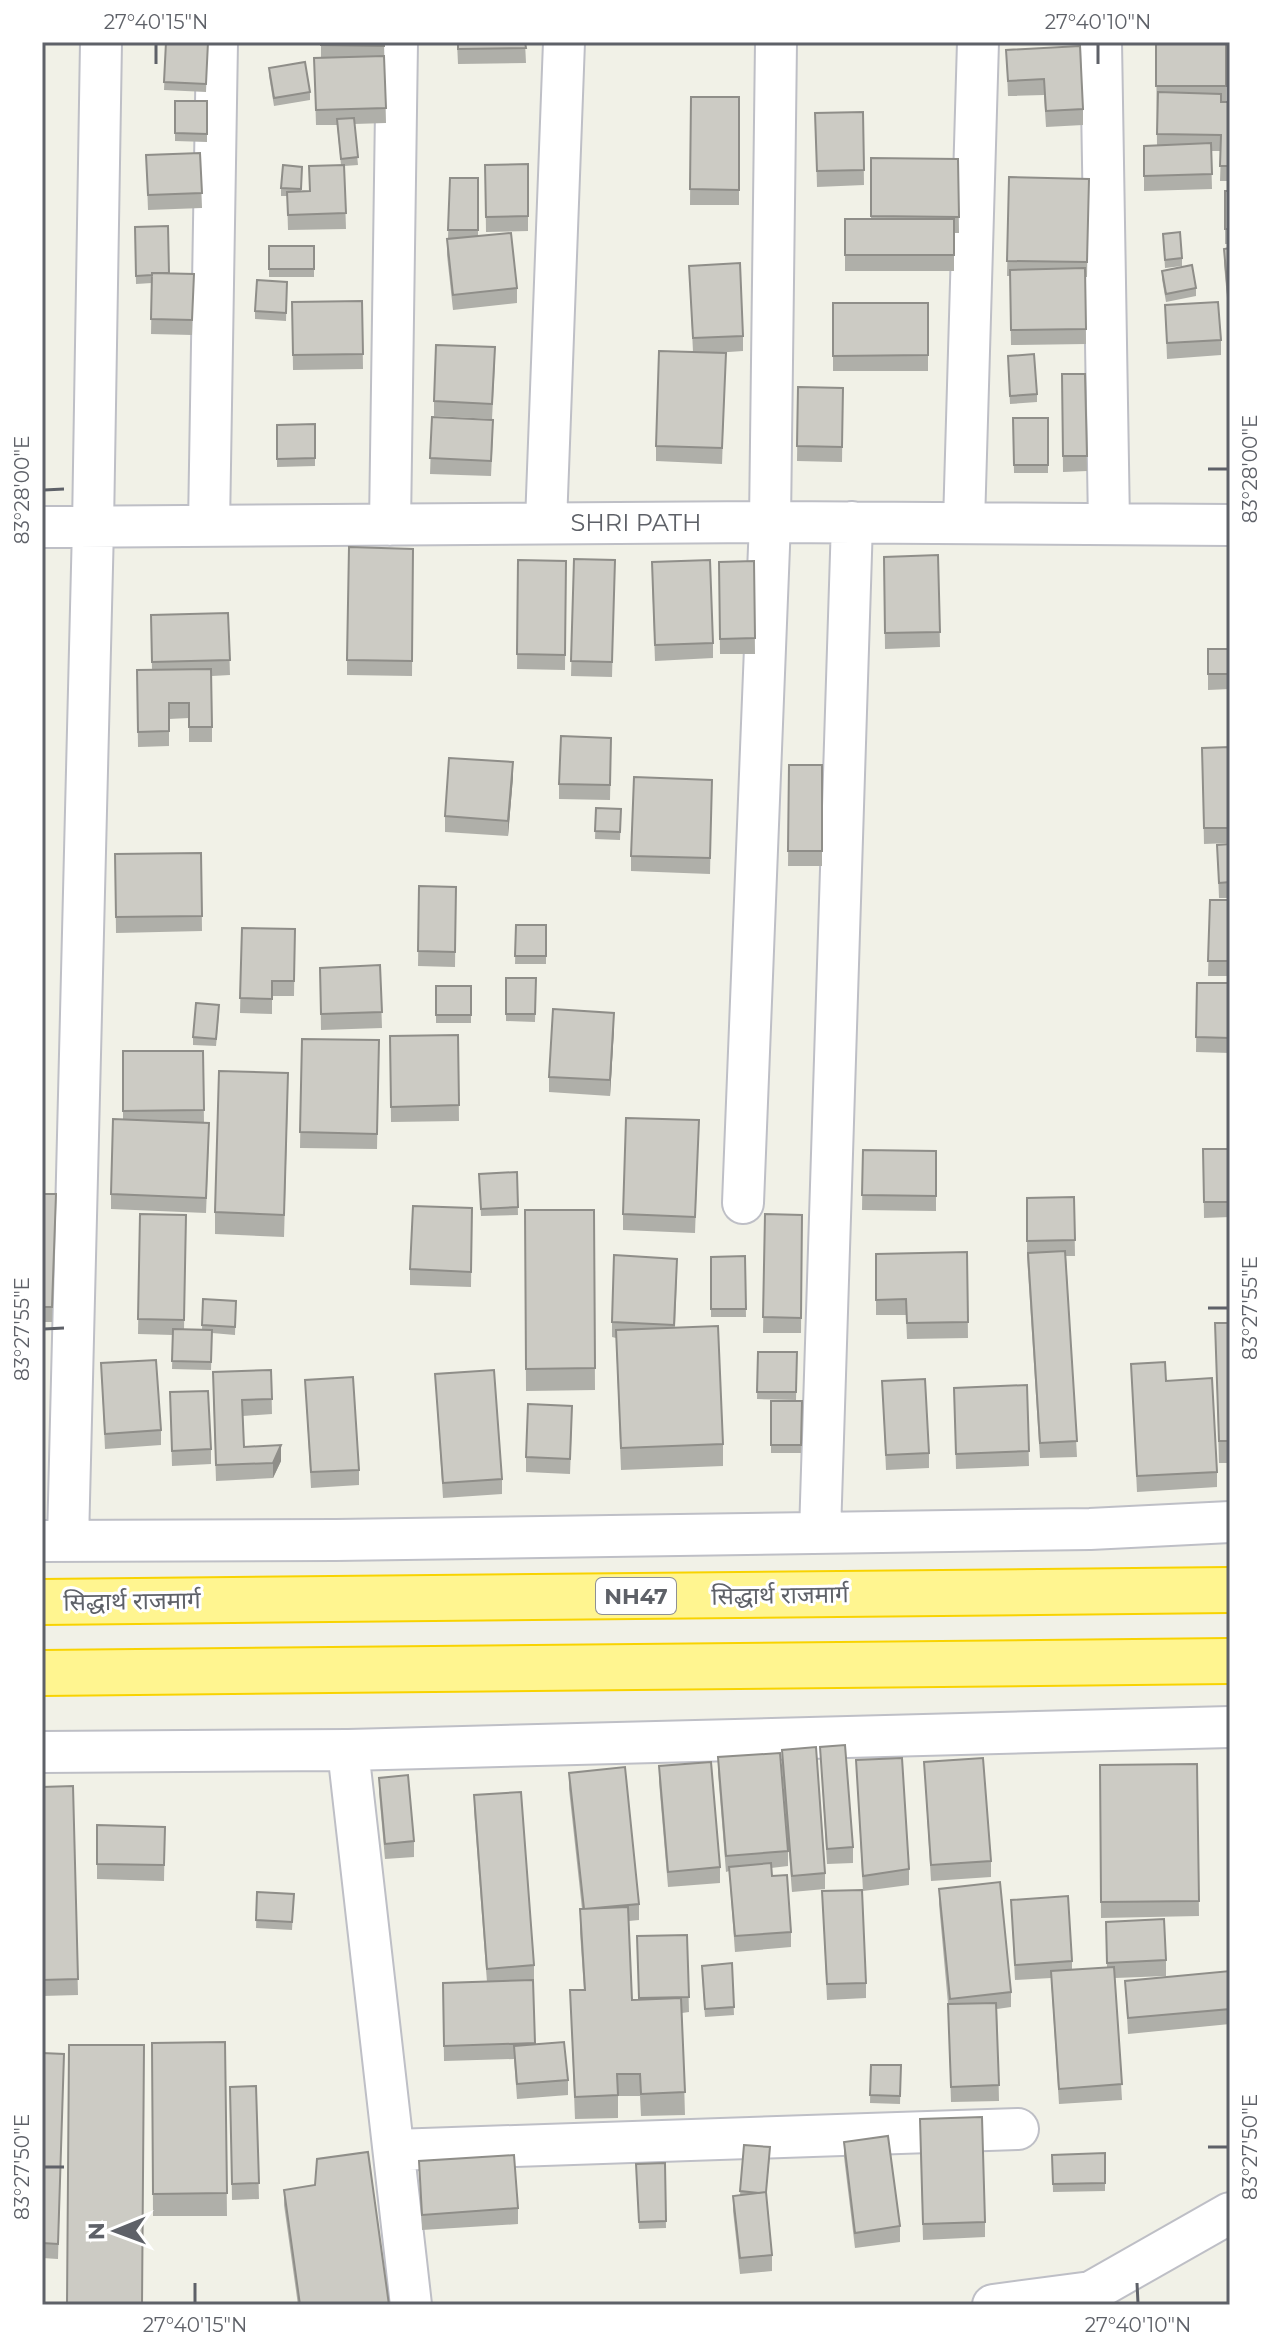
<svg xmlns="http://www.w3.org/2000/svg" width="1272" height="2347" viewBox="0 0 1272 2347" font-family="Montserrat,'Noto Sans Devanagari',sans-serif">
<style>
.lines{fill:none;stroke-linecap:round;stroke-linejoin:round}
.minor-casing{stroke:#bebfc6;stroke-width:44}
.highway-casing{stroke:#f8d300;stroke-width:48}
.minor{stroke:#fff;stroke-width:40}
.highway{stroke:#fff590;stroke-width:44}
.wall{fill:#afafa9}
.shaded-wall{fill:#8f8e89}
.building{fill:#cccbc4;stroke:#8f8e89;stroke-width:2}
.ticks{fill:none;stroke:#5e6168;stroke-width:3}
.labels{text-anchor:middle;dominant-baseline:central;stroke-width:6;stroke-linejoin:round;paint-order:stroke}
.shield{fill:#fff;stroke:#8e9095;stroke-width:2}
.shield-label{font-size:22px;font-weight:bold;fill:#5e6168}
.street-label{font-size:24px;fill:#5e6168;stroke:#fff}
.neatline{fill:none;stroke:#5e6168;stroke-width:3}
.ticks-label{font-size:20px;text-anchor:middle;fill:#5e6168}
</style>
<rect width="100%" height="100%" fill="#f1f1e7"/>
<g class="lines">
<g class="minor-casing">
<path id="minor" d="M1101,42L1109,524
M546,523L564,42
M964,523L978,42
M390,525L397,42
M209,526L217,42
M42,527L770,522L1230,525
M743,1203L770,522L776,42
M820,1533L852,522
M42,1541L336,1540L1090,1529L1230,1522
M68,1541L93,527L101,42
M348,1750L411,2305
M42,1752L348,1750L1230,1727
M394,2150L1018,2129
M993,2305L1091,2292L1230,2213"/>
</g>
<g class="highway-casing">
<path id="highway" d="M42,1602L1230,1590
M42,1673L1230,1661"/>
</g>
<use href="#minor" class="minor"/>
<use href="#highway" class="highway"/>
</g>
<path class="wall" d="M166,42H208L206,92L164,90Z
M321,42H384L386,123L354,124L358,165L344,166L346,229L288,230L287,196H281V188L302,167L301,191H309L341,165L337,125H316L314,58H321Z
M457,42H525L526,63L458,64Z
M1156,42H1226V101L1230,102V181H1220L1221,151H1211L1212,189L1144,191V146H1157Z
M1006,50L1083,109V125L1046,127L1044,95L1008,96Z
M269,68L310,92V100L274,106L269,76Z
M691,97H739V205H690Z
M175,101H207V142L175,141Z
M863,112L864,185L817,187L815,113Z
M200,153L202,208L148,210L146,155Z
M871,158L958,159L959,233H954V271H845V219H871Z
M528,164V231L486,232L485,165Z
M1009,177L1089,179L1087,277H1085L1086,344L1011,345L1010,276H1007Z
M450,178H478V236L517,288V303L453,310L447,255V239L462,238H448Z
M1225,191H1230V244H1225Z
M135,227L169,273L194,274L192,335L151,334L152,283L136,284Z
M1163,234L1182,258V266L1165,268Z
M269,246H314V277H269Z
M1230,248V332L1224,264V249Z
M689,266L743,336V351L714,353H726L722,464L656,461V446L693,352Z
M1162,271L1196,288V296L1166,302L1162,279Z
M287,282L286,321L255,319V311Z
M362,301L363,369L293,370L292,302Z
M833,303H928V371H833Z
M1165,305L1221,340V355L1167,359Z
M495,362L492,419L434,416V401Z
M1008,364L1037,394V402L1010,404Z
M1062,374H1085L1087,471L1063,472Z
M798,387L843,388L842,462L797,461Z
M432,417L493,435L491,476L430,474Z
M1013,418H1048V473H1014Z
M315,424V466L277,467V425Z
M413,549L412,676L347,675V660Z
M938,555L940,647L885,649L884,557Z
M574,559L615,560L612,677L571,676Z
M518,560L566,561L565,670L517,669Z
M754,561L755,654H720L719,562Z
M652,577L713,643V658L655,661Z
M228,613L230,675L212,676V742H189V718L169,719V746L138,747L137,670H152L151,615Z
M1208,649H1230V689L1208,690Z
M1230,747V843L1204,844L1202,748Z
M611,753L610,800L559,799V784Z
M789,765H822V866H788Z
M513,777L508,836L445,832V816Z
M712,780L710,874L631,871V856Z
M596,808L621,809L620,840L595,839Z
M1230,844V898H1219L1217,845Z
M201,853L202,931L116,933L115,854Z
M419,886L456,887L455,967L418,966Z
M1210,900H1230V976H1208Z
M516,925H546V964H515Z
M242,928L295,929L294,996H272V1014L240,1013Z
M380,965L382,1028L321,1030L320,968Z
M506,978H536L535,1022L506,1021Z
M1197,983H1230V1053L1196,1052Z
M436,986H471V1023H436Z
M219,1013L216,1046L193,1045V1037Z
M614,1028L610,1096L549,1092V1077Z
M458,1035L459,1121L391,1122L390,1036Z
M302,1039L379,1040L377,1149L300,1148Z
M123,1051H203L204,1123L209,1138L206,1213L111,1209V1194L123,1120Z
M288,1095L284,1237L215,1234V1212Z
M699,1120L695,1233L623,1230V1214Z
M1203,1149H1230V1217L1204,1218Z
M863,1150L936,1151V1211L862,1210Z
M517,1172L518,1215L481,1216L479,1174Z
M42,1194H56L52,1322H42Z
M1074,1197L1075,1256H1066L1077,1457L1040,1458L1027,1256V1198Z
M472,1208L471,1287L410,1285V1269Z
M525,1210H594L595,1390L526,1391Z
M140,1214L186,1215L184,1330H202L203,1299L236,1301L235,1335L212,1333L211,1370L172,1369L173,1335L138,1334Z
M765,1214L802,1215L801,1333H763Z
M967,1252L968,1338L907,1339L906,1315H876V1254Z
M745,1256L746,1317H711V1257Z
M677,1274L675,1328L723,1444V1466L621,1470L616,1338L612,1337V1322Z
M1215,1323H1230V1463H1219Z
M758,1352H797L796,1400L757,1399Z
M101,1363L161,1430V1445L105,1449Z
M1131,1364L1166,1381L1217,1472V1487L1137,1492Z
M271,1370L272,1414L243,1416L244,1447L281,1461L273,1478L216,1481L213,1387Z
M435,1374L502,1479V1494L443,1498Z
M305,1380L359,1470V1485L311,1488Z
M882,1381L929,1453V1468L886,1470Z
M1027,1385L1029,1466L956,1469L954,1388Z
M170,1392L211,1449V1464L172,1466Z
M771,1401H802L801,1453H771Z
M572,1421L570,1474L526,1472V1457Z
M820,1747L853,1847V1863L827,1864Z
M782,1750L825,1873V1889L792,1892L782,1765Z
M718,1757L788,1851V1866L771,1868L772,1876L791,1932V1947L735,1952L729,1871L726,1872L718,1773Z
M856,1760L909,1869V1885L863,1891Z
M924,1762L991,1861V1877L931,1881Z
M1197,1764L1199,1916L1101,1918L1100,1765Z
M659,1766L720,1867V1883L668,1887L659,1782Z
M569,1773L639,1904V1920L629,1921L632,2000L639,1999L637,1936L687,1935L689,2012L682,2013L685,2115L641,2116L640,2096H618V2118L575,2119L570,1990H584L580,1932V1909H582L569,1789Z
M379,1778L414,1841V1857L385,1859L379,1793Z
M73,1786L78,1995L42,1996V1787Z
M474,1795L534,1965V1981H533L535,2044L568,2080V2095L517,2099L514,2059L444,2061L443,1983L487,1982L474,1810Z
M97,1825L165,1827L164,1881L97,1879Z
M939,1889L1011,1992V2007L997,2009L999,2101L951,2102L948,2004L939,1904Z
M822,1891L866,1983V1998L827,2000Z
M257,1892L294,1894L292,1930L256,1928Z
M1011,1900L1072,1961V1970L1107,1967L1106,1922L1166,1960V1976L1115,1978L1122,2100L1059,2104L1051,1978L1015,1980Z
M732,1963L734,2015L705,2017L702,1974Z
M1230,1971V2024L1128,2034L1125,1981Z
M225,2042L227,2216H153L152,2043Z
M42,2053L64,2054L58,2259L42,2258Z
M871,2065H901L900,2104L870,2103Z
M256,2086L259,2199L232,2200L230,2087Z
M920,2134L985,2222V2237L923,2240Z
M844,2142L900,2226V2242L855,2248L844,2157Z
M744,2145L770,2155L766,2193L772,2255V2271L740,2274L733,2211V2196L740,2195Z
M1105,2153V2191L1053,2192L1052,2155Z
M419,2161L518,2208V2224L422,2230Z
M665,2163L666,2228L639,2229L636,2164Z
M284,2190L389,2305H298L284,2205Z"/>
<path class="shaded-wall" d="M513,762V777L508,836V821Z
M614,1013V1028L610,1096V1080Z
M281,1445V1461L273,1478V1463Z"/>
<path class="building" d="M166,42H208L206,84L164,82Z
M321,42H384V46L321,45Z
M458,42H525L526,48L458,49Z
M1156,42H1226V86H1156Z
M1080,46L1083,109L1046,111L1044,79L1008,81L1006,50Z
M384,56L386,108L316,110L314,58Z
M305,62L310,92L274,98L269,68Z
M1158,92L1221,94V102H1230V166H1220L1221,135L1157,134Z
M691,97H739V190L690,189Z
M175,101H207V134L175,133Z
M863,112L864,170L817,171L815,113Z
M354,118L358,157L341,159L337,119Z
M1211,143L1212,174L1144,176V146Z
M200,153L202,193L148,195L146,155Z
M871,158L958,159L959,217L871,216Z
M528,164V216L486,217L485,165Z
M283,165L302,167L301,189L281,188Z
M344,165L346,213L288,215L287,192L310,191L309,166Z
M1009,177L1089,179L1087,262L1007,261Z
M450,178H478V230H448Z
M1225,191H1230V229H1225Z
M845,219H954V255H845Z
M168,226L169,273H152V275L136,276L135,227Z
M1180,232L1182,258L1165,260L1163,234Z
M511,233L517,288L453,295L447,239Z
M269,246H314V269H269Z
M1230,248V317L1224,249Z
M740,263L743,336L693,338L689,266Z
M1192,265L1196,288L1166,294L1162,271Z
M1085,268L1086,329L1011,330L1010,270Z
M152,273L194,274L192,320L151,319Z
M257,280L287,282L286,313L255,311Z
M362,301L363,354L293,355L292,302Z
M1218,302L1221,340L1167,343L1165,305Z
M833,303H928V355L833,356Z
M436,345L495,347L492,404L434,401Z
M659,351L726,353L722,448L656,446Z
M1034,354L1037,394L1010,396L1008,356Z
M1062,374H1085L1087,456H1063Z
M798,387L843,388L842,447L797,446Z
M432,417L493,420L491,461L430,458Z
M1013,418H1048V465H1014Z
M315,424V458L277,459V425Z
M349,547L413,549L412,661L347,660Z
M938,555L940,632L885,633L884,557Z
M574,559L615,560L612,662L571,661Z
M518,560L566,561L565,655L517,654Z
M710,560L713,643L655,645L652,562Z
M754,561L755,638L720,639L719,562Z
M228,613L230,660L152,662L151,615Z
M1208,649H1230V674H1208Z
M211,669L212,727H189V703H169V731L138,732L137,670Z
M561,736L611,738L610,785L559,784Z
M1230,747V828H1204L1202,748Z
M449,758L513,762L508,821L445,816Z
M789,765H822V851H788Z
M634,777L712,780L710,858L631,856Z
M596,808L621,809L620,832L595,831Z
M1230,844V882L1219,883L1217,845Z
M201,853L202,916L116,917L115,854Z
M419,886L456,887L455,952L418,951Z
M1210,900H1230V961H1208Z
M516,925H546V956H515Z
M242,928L295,929L294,981H272V999L240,998Z
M380,965L382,1012L321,1014L320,968Z
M506,978H536L535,1014H506Z
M1197,983H1230V1038L1196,1037Z
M436,986H471V1015H436Z
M196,1003L219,1005L216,1039L193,1037Z
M553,1009L614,1013L610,1080L549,1077Z
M458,1035L459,1105L391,1107L390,1036Z
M302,1039L379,1040L377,1134L300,1132Z
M123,1051H203L204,1110L123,1111Z
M219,1071L288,1073L284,1215L215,1212Z
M626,1118L699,1120L695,1217L623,1214Z
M113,1119L209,1123L206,1198L111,1194Z
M1203,1149H1230V1202H1204Z
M863,1150L936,1151V1196L862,1195Z
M517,1172L518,1207L481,1209L479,1174Z
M42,1194H56L52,1307H42Z
M1074,1197L1075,1240L1027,1241V1198Z
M413,1206L472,1208L471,1272L410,1269Z
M525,1210H594L595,1368L526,1369Z
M140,1214L186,1215L184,1320L138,1319Z
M765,1214L802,1215L801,1318L763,1317Z
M1065,1251L1077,1441L1040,1443L1028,1253Z
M967,1252L968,1322L907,1323L906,1299L876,1300V1254Z
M614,1255L677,1259L674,1325L612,1322Z
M745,1256L746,1309H711V1257Z
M203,1299L236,1301L235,1327L202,1325Z
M1215,1323H1230V1441H1219Z
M718,1326L723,1444L621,1448L616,1330Z
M173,1329L212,1330L211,1362L172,1361Z
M758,1352H797L796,1392H757Z
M156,1360L161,1430L105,1434L101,1363Z
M1165,1362L1166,1381L1212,1378L1217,1472L1137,1476L1131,1364Z
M271,1370L272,1399L242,1400L244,1447L281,1445L273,1463L216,1465L213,1372Z
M494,1370L502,1479L443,1483L435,1374Z
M353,1377L359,1470L311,1472L305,1380Z
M925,1379L929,1453L886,1455L882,1381Z
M1027,1385L1029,1451L956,1454L954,1388Z
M208,1391L211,1449L172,1451L170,1392Z
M771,1401H802L801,1445H771Z
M528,1404L572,1406L570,1459L526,1457Z
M845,1745L853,1847L827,1849L820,1747Z
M816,1747L825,1873L792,1876L782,1750Z
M780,1753L788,1851L726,1856L718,1757Z
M902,1758L909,1869L863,1876L856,1760Z
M983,1758L991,1861L931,1865L924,1762Z
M711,1762L720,1867L668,1872L659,1766Z
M1197,1764L1199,1901L1101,1902L1100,1765Z
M625,1767L639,1904L584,1909L569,1773Z
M408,1775L414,1841L385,1844L379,1778Z
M73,1786L78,1979L42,1980V1787Z
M521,1792L534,1965L487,1969L474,1795Z
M97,1825L165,1827L164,1865L97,1864Z
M771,1863L772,1876L787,1875L791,1932L735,1936L729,1867Z
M1000,1882L1011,1992L950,1999L939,1889Z
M862,1890L866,1983L827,1984L822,1891Z
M257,1892L294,1894L292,1922L256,1920Z
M1068,1896L1072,1961L1015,1965L1011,1900Z
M628,1907L632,2000L681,1998L685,2092L641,2094L640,2074H617L618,2095L575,2097L570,1990H585L580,1909Z
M1164,1919L1166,1960L1107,1963L1106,1922Z
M687,1935L689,1997L639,1998L637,1936Z
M732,1963L734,2007L705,2009L702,1966Z
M1114,1967L1122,2084L1059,2089L1051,1971Z
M1230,1971V2009L1128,2018L1125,1981Z
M533,1980L535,2043L444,2046L443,1983Z
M996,2003L999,2085L951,2087L948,2004Z
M225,2042L227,2193L153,2194L152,2043Z
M564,2042L568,2080L517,2084L514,2046Z
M69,2045H144L142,2305H67Z
M42,2053L64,2054L58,2244L42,2243Z
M871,2065H901L900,2096L870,2095Z
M256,2086L259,2183L232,2184L230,2087Z
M982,2117L985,2222L923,2224L920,2119Z
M888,2136L900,2226L855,2233L844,2142Z
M744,2145L770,2147L766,2192L759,2193L740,2191Z
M368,2152L389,2305H300L284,2190L315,2185L317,2159Z
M1105,2153V2183L1053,2184L1052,2155Z
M514,2155L518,2208L422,2215L419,2161Z
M665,2163L666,2221L639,2222L636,2164Z
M766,2192L772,2255L740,2258L733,2196Z"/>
<path class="ticks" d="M156,44V64M1098,44V64M1208,469H1228M44,490L64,489M1208,1308H1228M44,1329L64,1328M1208,2147H1228M44,2167H64M195,2283V2303M1137,2283L1138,2303"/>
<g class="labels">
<rect class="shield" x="596" y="1578" width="80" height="36" rx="6"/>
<g class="shield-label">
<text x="636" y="1596">NH47</text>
</g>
<g class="street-label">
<text x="636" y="522">SHRI PATH</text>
<text transform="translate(780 1595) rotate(-1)">सिद्धार्थ राजमार्ग</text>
<text transform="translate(132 1601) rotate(-1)">सिद्धार्थ राजमार्ग</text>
</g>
</g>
<rect width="1272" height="2347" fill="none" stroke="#ffffff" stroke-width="88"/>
<g transform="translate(116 2231) rotate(269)" stroke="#ffffff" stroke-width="6" paint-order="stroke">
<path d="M0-6L14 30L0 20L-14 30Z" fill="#5e6168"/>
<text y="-12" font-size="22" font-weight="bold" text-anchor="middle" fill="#5e6168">N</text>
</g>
<rect x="44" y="44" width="1184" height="2259" class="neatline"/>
<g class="ticks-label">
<text x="156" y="29">27°40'15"N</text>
<text x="1098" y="29">27°40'10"N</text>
<text transform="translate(1250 469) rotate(-90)" y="7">83°28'00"E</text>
<text transform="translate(22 490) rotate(-90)" y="7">83°28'00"E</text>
<text transform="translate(1250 1308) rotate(-90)" y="7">83°27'55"E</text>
<text transform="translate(22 1329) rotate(-90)" y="7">83°27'55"E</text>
<text transform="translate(1250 2147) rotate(-90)" y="7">83°27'50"E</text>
<text transform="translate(22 2167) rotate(-90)" y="7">83°27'50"E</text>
<text x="195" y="2332">27°40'15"N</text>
<text x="1138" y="2332">27°40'10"N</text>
</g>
</svg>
